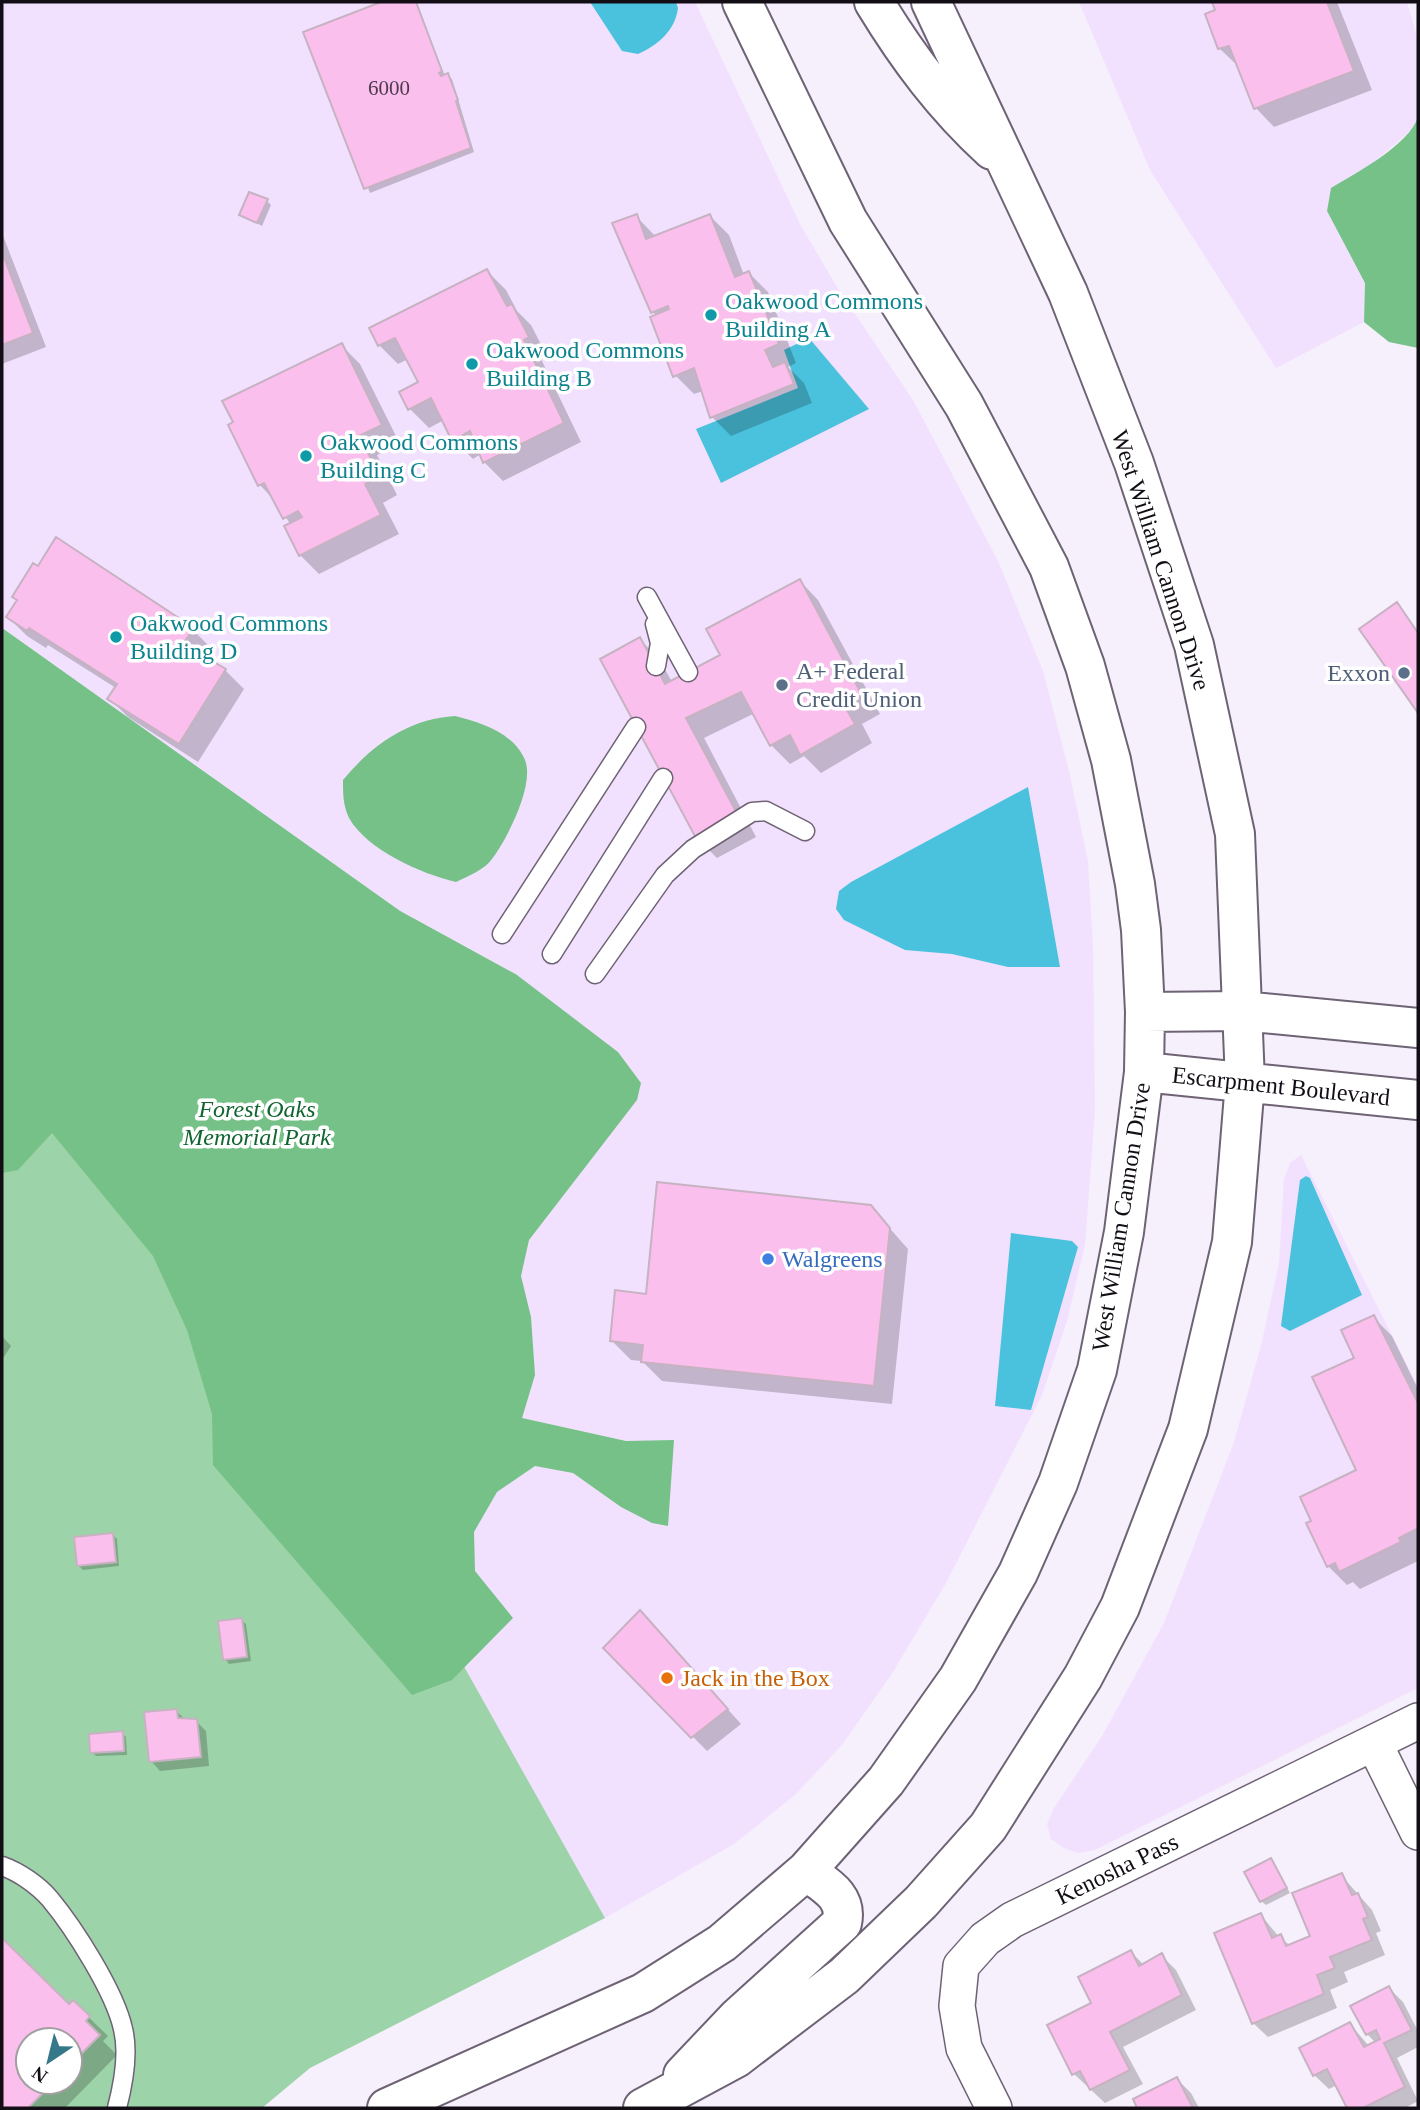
<svg xmlns="http://www.w3.org/2000/svg" width="1420" height="2110" viewBox="0 0 1420 2110" font-family="Georgia,serif">
<style>
.built{fill:#f2e1fe}
.green{fill:#9dd3a8;fill-rule:evenodd}
.forest{fill:#76c187}
.water{fill:#4ac2dd}
.shadow{fill:#0003;fill-rule:evenodd}
.building{fill:#fabfed;stroke:#c7b2c2;stroke-width:2}
.lines{fill:none;stroke-linecap:round;stroke-linejoin:round}
.lane-casing{stroke:#6e6375;stroke-width:21}
.street-casing{stroke:#6e6375;stroke-width:38}
.secondary-casing{stroke:#6e6375;stroke-width:42}
.lane{stroke:#fff;stroke-width:18}
.street{stroke:#fff;stroke-width:35}
.secondary{stroke:#fff;stroke-width:38}
.culture-dot{fill:#0f9aa8;stroke:#fff;stroke-width:2.5}
.service-dot{fill:#5c6f8a;stroke:#fff;stroke-width:2.5}
.shop-dot{fill:#3f7fe0;stroke:#fff;stroke-width:2.5}
.food-dot{fill:#e8710a;stroke:#fff;stroke-width:2.5}
.labels{text-anchor:middle;dominant-baseline:central;stroke-width:7;stroke-linejoin:round;paint-order:stroke}
.number-label{font-size:21px;fill:#4d3a4c}
.culture-label{font-size:24px;fill:#0d838f;stroke:#fff;text-anchor:start}
.street-label{font-size:24px;fill:#130e16;stroke:#fff}
.service-label{font-size:24px;fill:#4e5e75;stroke:#fff;text-anchor:start}
.park-label{font-size:24px;font-style:italic;fill:#116530;stroke:#fff}
.shop-label{font-size:24px;fill:#366cbe;stroke:#fff;text-anchor:start}
.food-label{font-size:24px;fill:#c56008;stroke:#fff;text-anchor:start}
</style>
<rect width="100%" height="100%" fill="#f6effc"/>
<path class="built" d="M2,2H695L801,226L837,287L913,400L998,561L1043,671L1069,771L1088,861L1093,947L1095,1110L1085,1245L1067,1321L1042,1395L946,1583L893,1672L842,1745L795,1795L734,1844L605,1918L340,1447L517,975L400,911L2,628Z
M1079,2H1407L1418,40V117L1415,127L1373,163L1331,188L1327,211L1365,283L1364,322L1276,368L1150,170Z
M1301,1155L1418,1387V1688L1095,1850L1078,1853L1064,1848L1051,1839L1047,1824L1054,1808L1102,1736L1164,1623L1233,1445L1261,1346L1279,1263L1284,1179L1290,1163Z"/>
<path class="green" d="M2,628L400,911L517,975L341,1447L605,1918L310,2068L262,2108H2ZM28,2040H70V2082H28Z"/>
<path class="forest" d="M1418,117V348L1389,342L1364,322L1365,283L1327,211L1331,188C1356,173 1409,145 1418,117Z
M2,628L400,911L517,975L618,1052L641,1083L637,1100L529,1240L521,1276L531,1317L535,1375L522,1418L626,1441L674,1440L668,1526L652,1523L621,1507L573,1473L535,1466L497,1492L474,1532L475,1571L513,1618L452,1680L412,1695L213,1465L212,1414L187,1330L153,1256L52,1133L18,1170L2,1173Z
M455,716C480,722 514,733 525,760C535,785 507,839 492,859C484,870 468,876 456,882C422,874 367,850 349,818C343,805 343,794 343,780C372,745 408,719 455,716Z"/>
<path class="water" d="M590,2H676L678,8C675,31 658,45 638,54L622,51Z
M809,338L869,409L721,483L696,429L798,388L784,350Z
M1028,787L1060,967H1008L952,954L905,950L844,920L836,909L839,891L851,882Z
M1306,1176L1310,1178L1362,1295L1290,1331L1281,1326L1300,1180Z
M1011,1233L1072,1241L1078,1247L1031,1410L995,1406Z"/>
<path class="shadow" d="M386,2H415L445,76L452,79L474,152L370,193L305,33Z
M1214,2H1337L1372,90L1274,127L1256,108L1239,67L1220,49L1207,15L1218,11Z
M267,201L271,205L262,226L241,214Z
M636,216L656,237L710,216L729,235L744,275L749,273L768,292L796,363L788,367L804,383L812,403L731,436L712,417L703,391L694,394L675,375L657,316L653,312Z
M2,233L46,347L2,364Z
M487,271L506,290L517,311L531,325L547,356L541,359L581,442L503,481L484,462L481,454L473,459L454,440L444,420L429,428L410,409L420,382L408,359L398,364L379,345Z
M341,345L360,364L400,444L377,455L397,495L383,503L399,534L319,574L300,555L291,525L275,501L260,485L230,426Z
M39,568L192,629L211,648L205,658L225,670L244,689L198,762L128,717L109,698L116,688L48,645L46,648L27,636L8,617Z
M800,581L818,600L880,714L862,724L872,743L821,773L804,756L790,764L771,745L755,713L704,738L756,837L717,858L698,839L640,640L659,658L672,682L722,656Z
M870,1206L908,1249L892,1404L662,1381L642,1361L631,1360L612,1341L648,1296Z
M1373,1317L1392,1336L1418,1389V1561L1360,1589L1353,1582L1347,1585L1328,1566L1358,1471L1356,1359Z
M2,1336L11,1346L2,1360Z
M113,1535L117,1539L119,1566L83,1570L78,1565Z
M241,1620L246,1624L251,1661L229,1664L225,1659Z
M654,1627L741,1724L707,1751L605,1648Z
M176,1711L186,1720L196,1721L206,1731L209,1766L160,1771L151,1761Z
M122,1733L126,1737L127,1755L96,1756L92,1752Z
M1271,1860L1290,1893L1266,1905L1261,1901Z
M1341,1875L1372,1910L1381,1931L1376,1933L1385,1955L1344,1972L1348,1982L1330,1990L1337,2008L1268,2037L1253,2023L1261,1915L1279,1937L1291,1946L1312,1937Z
M2,1941L69,2007L73,2002L108,2036L103,2041L117,2055L65,2108H2ZM28,2040H70V2082H28Z
M1131,1952L1144,1965L1161,1955L1176,1970L1196,2010L1123,2047L1143,2084L1105,2103L1074,2074Z
M1389,1988L1403,2002L1418,2031V2047L1397,2058L1418,2101L1405,2108H1349L1337,2085L1329,2089L1314,2075L1350,2024L1369,2046L1376,2043L1367,2034Z
M1177,2079L1191,2093L1199,2108H1139L1135,2100Z"/>
<path class="building" d="M381,2H416L442,71L439,73L441,76L448,73L458,100L456,101L471,148L364,189L303,32Z
M1212,2H1327L1354,71L1254,109L1229,46L1218,49L1205,14L1215,10Z
M249,192L268,199L257,223L239,215Z
M637,214L646,239L710,214L735,277L749,271L779,344L765,350L773,367L785,362L794,384L710,418L694,368L673,377L650,317L669,309L668,306L651,313L612,223Z
M2,252L33,333L2,345Z
M487,269L507,306L512,304L529,337L524,340L564,423L483,463L470,431L452,441L431,398L408,410L399,392L418,382L395,338L378,346L369,328Z
M342,343L382,425L359,436L380,476L365,484L381,515L299,556L284,526L302,517L298,511L283,519L264,483L258,486L228,425L233,422L222,401Z
M56,537L194,628L183,644L226,669L179,744L107,699L117,684L29,628L27,631L6,617L17,600L12,597L33,563L38,566Z
M800,579L862,695L844,705L855,724L800,755L790,735L770,746L741,692L686,718L739,817L697,840L600,659L640,637L665,684L720,655L706,629Z
M1397,602L1418,633V713L1359,629Z
M657,1182L871,1205L890,1228L874,1386L641,1362L643,1345L610,1341L615,1290L646,1294Z
M1374,1315L1418,1403V1532L1417,1529L1399,1538L1401,1542L1339,1572L1335,1563L1327,1567L1306,1523L1311,1521L1300,1497L1356,1470L1312,1377L1354,1358L1341,1330Z
M113,1533L116,1562L77,1566L74,1537Z
M640,1610L728,1709L691,1738L603,1648Z
M242,1618L247,1657L223,1660L218,1621Z
M177,1709L178,1718L197,1719L201,1757L149,1762L144,1712Z
M123,1731L124,1751L90,1753L89,1734Z
M1271,1858L1287,1888L1260,1902L1244,1872Z
M1342,1873L1352,1895L1358,1893L1368,1917L1363,1919L1372,1940L1330,1957L1335,1968L1317,1975L1324,1994L1252,2024L1214,1933L1261,1913L1272,1938L1281,1934L1286,1946L1310,1936L1292,1893Z
M2,1938L69,2004L73,2000L90,2016L86,2021L100,2035L70,2065V2040H28V2082H54L28,2108H2Z
M1131,1950L1139,1966L1162,1953L1182,1995L1110,2032L1130,2070L1090,2090L1080,2071L1072,2075L1047,2025L1091,2003L1078,1977Z
M1389,1986L1412,2030L1384,2043L1405,2087L1363,2108H1347L1327,2069L1313,2076L1299,2048L1350,2022L1364,2047L1380,2039L1376,2030L1366,2035L1350,2006Z
M1177,2077L1193,2108H1137L1133,2099Z"/>
<g class="lines">
<g class="lane-casing">
<path id="lane" d="M647,597L688,672
M655,624L660,643L656,666
M502,934L636,727
M552,954L663,778
M595,974L665,875L693,849L752,812L766,811L805,831
M2,1866C19,1872 38,1885 50,1899C74,1928 115,1992 123,2029C129,2053 123,2085 117,2108"/>
</g>
<g class="street-casing">
<path id="street" d="M1374,1743L1418,1832
M994,2108L964,2048L957,2006L961,1966L985,1939L1012,1920L1418,1721"/>
</g>
<g class="secondary-casing">
<path id="secondary" d="M874,2C908,58 944,106 992,150
M1145,1012L1243,1011L1418,1028
M1144,1072L1418,1100
M683,2075L738,2017L842,1923C848,1896 825,1885 806,1871
M387,2108L643,1993L722,1943L806,1871L886,1781L958,1679L1018,1573L1058,1483L1097,1370L1124,1232L1144,1072L1145,1012L1141,930L1135,884L1111,760L1085,666L1049,567L964,405L848,221L742,2
M643,2108L736,2058L844,1976L921,1902L988,1827L1083,1677L1120,1607L1188,1429L1232,1242L1245,1082L1235,834L1194,645L1134,463L1068,293L931,2"/>
</g>
<use href="#lane" class="lane"/>
<use href="#street" class="street"/>
<use href="#secondary" class="secondary"/>
</g>
<g class="culture-dot">
<circle cx="711" cy="315" r="7"/>
<circle cx="472" cy="364" r="7"/>
<circle cx="306" cy="456" r="7"/>
<circle cx="116" cy="637" r="7"/>
</g>
<g class="service-dot">
<circle cx="1404" cy="673" r="7"/>
<circle cx="782" cy="685" r="7"/>
</g>
<circle class="shop-dot" cx="768" cy="1259" r="7"/>
<circle class="food-dot" cx="667" cy="1678" r="7"/>
<g class="labels">
<g class="number-label">
<text x="389" y="88">6000</text>
</g>
<g class="culture-label">
<text x="725" y="301">Oakwood Commons<tspan x="725" dy="28">Building A</tspan></text>
<text x="486" y="350">Oakwood Commons<tspan x="486" dy="28">Building B</tspan></text>
<text x="320" y="442">Oakwood Commons<tspan x="320" dy="28">Building C</tspan></text>
<text x="130" y="623">Oakwood Commons<tspan x="130" dy="28">Building D</tspan></text>
</g>
<g class="street-label">
<text transform="translate(1161 560) rotate(72)">West William Cannon Drive</text>
<text transform="translate(1281 1086) rotate(6)">Escarpment Boulevard</text>
<text transform="translate(1121 1217) rotate(-81)">West William Cannon Drive</text>
<text transform="translate(1117 1869) rotate(-26)">Kenosha Pass</text>
</g>
<g class="service-label">
<text x="796" y="671">A+ Federal<tspan x="796" dy="28">Credit Union</tspan></text>
<text x="1390" y="673" text-anchor="end">Exxon</text>
</g>
<g class="park-label">
<text x="257" y="1109">Forest Oaks<tspan x="257" dy="28">Memorial Park</tspan></text>
</g>
<g class="shop-label">
<text x="782" y="1259">Walgreens</text>
</g>
<g class="food-label">
<text x="681" y="1678">Jack in the Box</text>
</g>
</g>
<rect width="1420" height="2110" fill="none" stroke="#130e16" stroke-width="7"/>
<g transform="translate(49 2061) rotate(215)"><circle r="33" fill="#ffffff" stroke="#a19fa2" stroke-width="2"/>
<path d="M0-5L12 26L0 18L-12 26Z" fill="#357889"/>
<text y="-10" font-size="19" font-weight="bold" text-anchor="middle" fill="#130e16">N</text>
</g>
</svg>
